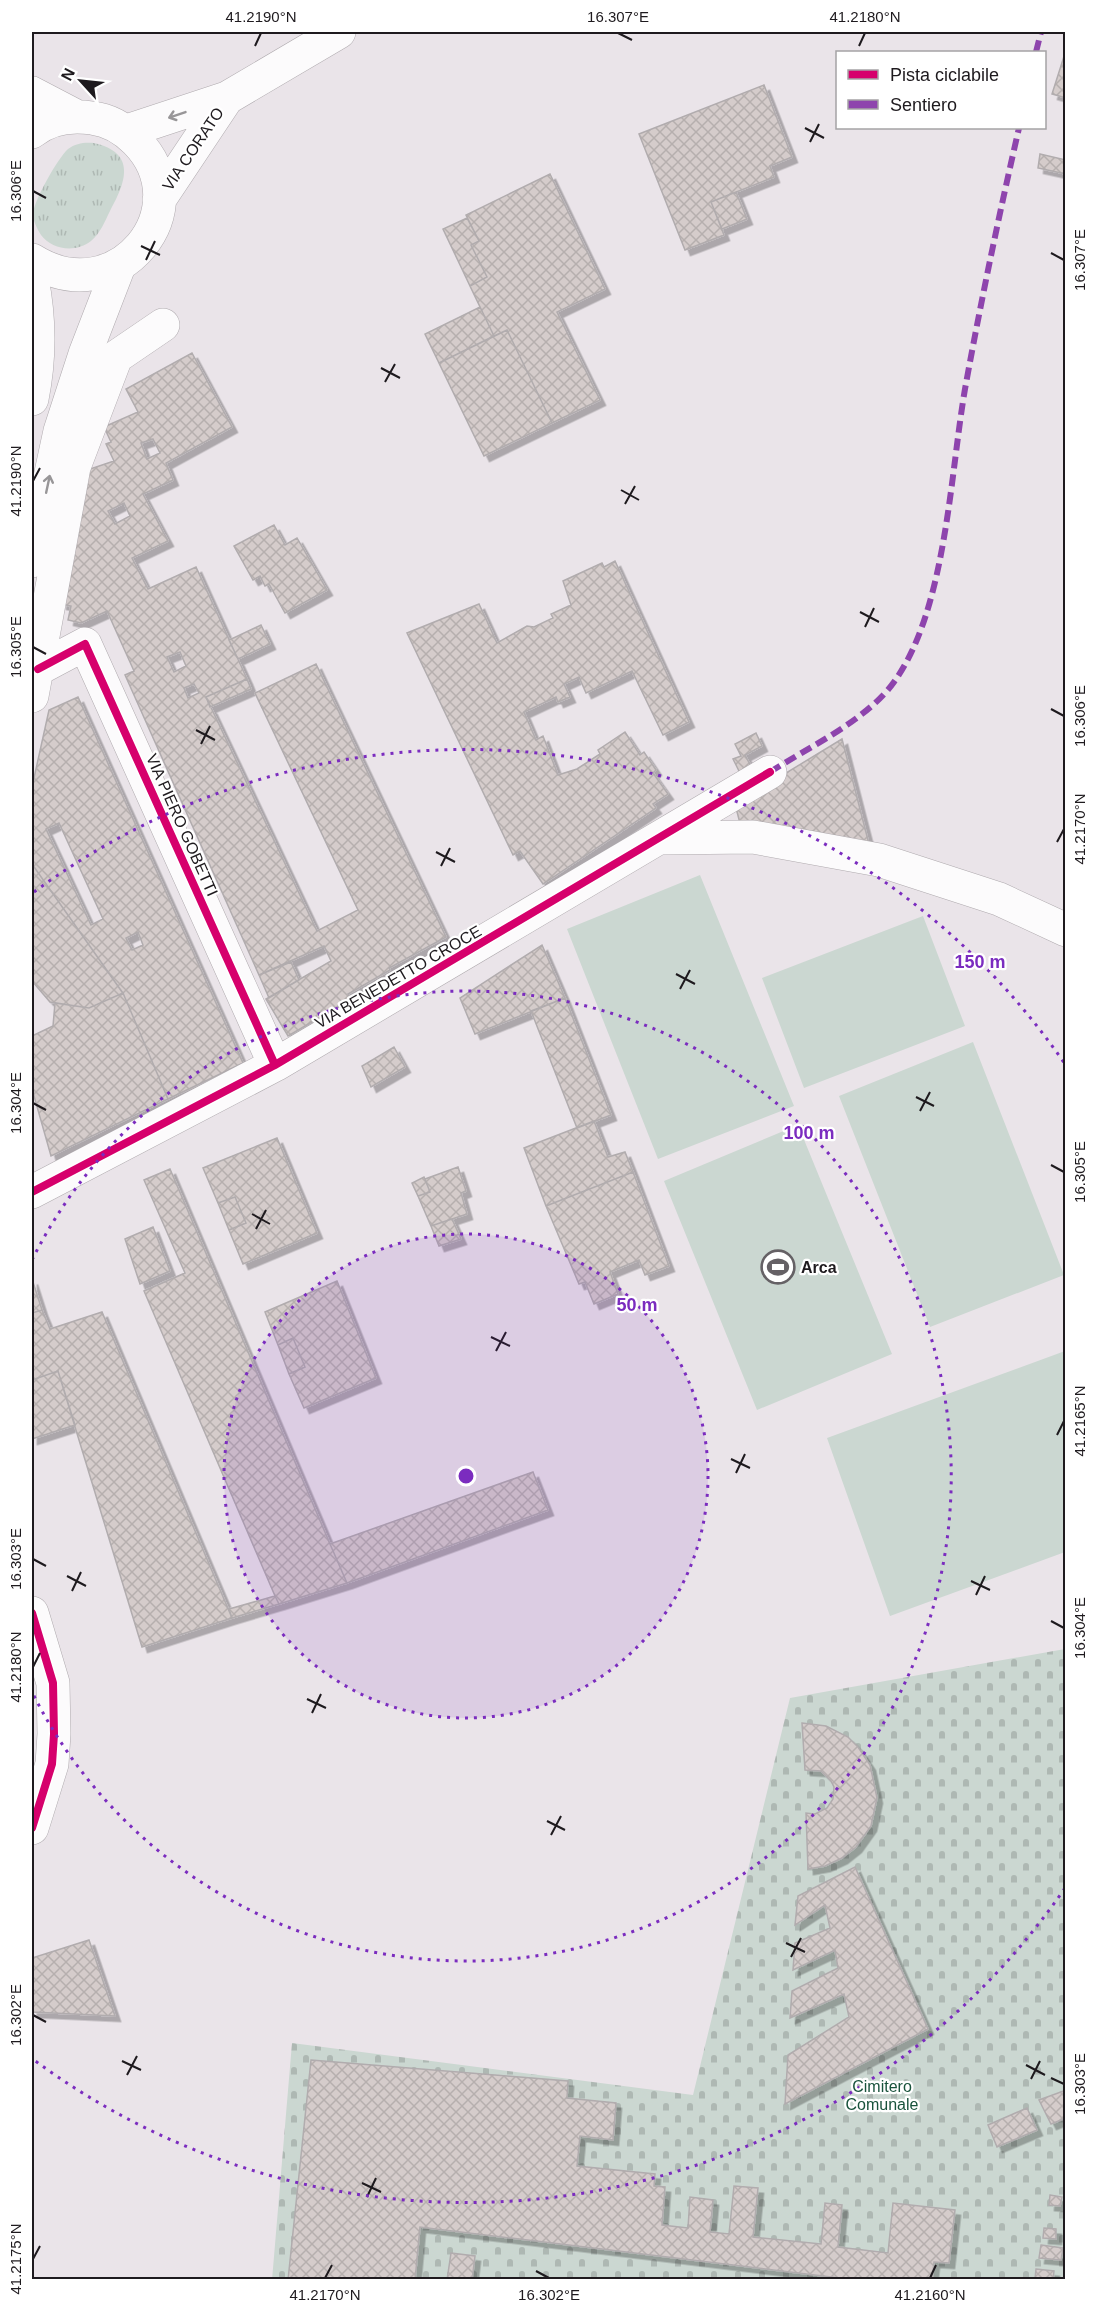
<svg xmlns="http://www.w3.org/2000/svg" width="1097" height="2311" viewBox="0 0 1097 2311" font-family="Helvetica,sans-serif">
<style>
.grass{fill:url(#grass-tufts)}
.cemetery{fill:url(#cemetery-stones)}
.garden{fill:#cbd7d1}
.building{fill:url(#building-cross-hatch);stroke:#b1acae;stroke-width:1.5;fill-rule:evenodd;filter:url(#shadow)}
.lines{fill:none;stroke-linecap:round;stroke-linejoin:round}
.minor-casing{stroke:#afaaae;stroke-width:34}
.secondary-casing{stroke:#afaaae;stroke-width:34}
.minor{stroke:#fcfbfc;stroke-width:33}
.secondary{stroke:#fcfbfc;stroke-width:33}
.quiet{stroke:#8e44ad;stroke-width:6;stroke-dasharray:12 6;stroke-linecap:butt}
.cycleway-casing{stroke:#fff;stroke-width:11}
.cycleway{stroke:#d6006c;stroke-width:8}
.oneway{stroke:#989698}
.ticks{fill:none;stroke:#1e1a1e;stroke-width:2}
.ring{fill:none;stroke:#7b2cbf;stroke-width:3;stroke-dasharray:3 6}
.labels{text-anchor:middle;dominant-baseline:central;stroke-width:4.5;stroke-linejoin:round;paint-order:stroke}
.street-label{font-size:16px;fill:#1e1a1e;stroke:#fff}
.poi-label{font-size:16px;font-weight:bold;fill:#1e1a1e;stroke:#fff;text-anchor:start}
.park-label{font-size:16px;fill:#19533c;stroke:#fff}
.centre{fill:#7b2cbf;stroke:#fff;stroke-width:3}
.ring-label{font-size:18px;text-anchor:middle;font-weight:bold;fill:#7b2cbf;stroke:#fff;stroke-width:4.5;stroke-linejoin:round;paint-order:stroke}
.neatline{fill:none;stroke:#1e1a1e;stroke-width:2}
.ticks-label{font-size:15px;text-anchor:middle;fill:#1e1a1e}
</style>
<defs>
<pattern id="grass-tufts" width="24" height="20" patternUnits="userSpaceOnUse" patternTransform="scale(1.5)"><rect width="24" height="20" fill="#cbd7d1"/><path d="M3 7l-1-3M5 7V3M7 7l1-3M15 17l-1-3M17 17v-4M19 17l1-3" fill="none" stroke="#aeb8b3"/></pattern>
<pattern id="cemetery-stones" width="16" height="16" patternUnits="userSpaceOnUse" patternTransform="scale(1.5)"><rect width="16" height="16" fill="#cbd7d1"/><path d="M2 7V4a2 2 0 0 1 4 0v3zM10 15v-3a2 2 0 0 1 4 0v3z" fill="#aeb8b3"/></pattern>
<pattern id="building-cross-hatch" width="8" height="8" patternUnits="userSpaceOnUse" patternTransform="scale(1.5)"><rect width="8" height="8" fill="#d5cccb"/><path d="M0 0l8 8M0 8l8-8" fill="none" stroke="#b6afae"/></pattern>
<filter id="shadow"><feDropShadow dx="5.5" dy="5.5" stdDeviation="0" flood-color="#0004"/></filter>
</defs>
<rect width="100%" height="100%" fill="#eae4e9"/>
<path class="grass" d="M94,143C137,153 126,182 110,211C105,221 100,234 91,241C76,253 52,250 41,235C37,229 33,220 33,214C34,200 58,158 68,149C76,143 85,142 94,143Z"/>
<path class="cemetery" d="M1065,1649V2279L272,2280L292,2043L693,2095L790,1698Z"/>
<path class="garden" d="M700,875L794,1106L658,1159L567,929Z
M923,916L965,1026L804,1088L762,978Z
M973,1042L1064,1275L930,1327L839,1096Z
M798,1125L892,1354L757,1410L664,1181Z
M1065,1351V1552L890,1616L827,1438Z"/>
<path class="building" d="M1066,50V98L1052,94Z
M764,85L792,157L770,166L774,177L711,202L724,235L685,250L639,134Z
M1040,154L1066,160V174L1038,168Z
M550,174L605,289L557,312L600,400L552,423L507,330L494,336L470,286L487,277L471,245L479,241L466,215Z
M736,192L747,219L722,229L711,202Z
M467,218L479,241L471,245L487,277L470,286L443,229Z
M480,307L494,336L439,363L425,334Z
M507,330L552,423L484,456L439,363Z
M192,353L232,427L166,463L173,480L143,494L168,541L132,558L148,589L196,567L247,679L206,697L317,931L358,910L255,693L316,664L446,937L389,968L390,970L348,994L351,999L288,1036L266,999L331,961L324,946L259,975L125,675L134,671L107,611L81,623L68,620L71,606L61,604L87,470L114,461L106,444L111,442L104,427L138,412L126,389ZM153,439L160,453L147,459L141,443ZM124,503L130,516L115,524L108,511ZM180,652L186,666L174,672L167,657ZM194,684L199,693L188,698L184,688Z
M274,525L285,545L297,538L327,590L285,613L269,584L265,586L260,576L253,580L234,546Z
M615,561L689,722L663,735L632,671L586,693L579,677L564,684L570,697L558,702L556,697L524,712L536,740L543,736L558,775L577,769L600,754L598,750L625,732L640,755L644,752L656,770L653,773L668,794L653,804L656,808L543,884L520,851L513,855L407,633L479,604L497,643L527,626L534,627L553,618L551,614L571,605L563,581L602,563L604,567Z
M261,625L270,644L238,659L229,640Z
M247,679L251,689L210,707L206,697Z
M78,697L243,1063L168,1099L123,993L32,864V787L49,710ZM59,823L103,919L91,925L46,829ZM138,932L143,945L132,950L126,938Z
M756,733L762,746L745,755L753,770L741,775L733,759L741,756L735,744Z
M842,739L870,848L741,827L735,804Z
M32,864L122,992L123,993L89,1008L50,1002L32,981Z
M542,945L565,998L475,1034L460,998Z
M291,962L299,980L269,998L259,975Z
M123,993L168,1099L51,1156L32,1089V1036L53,1026L55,1003L89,1008Z
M565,998L611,1115L577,1128L531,1011Z
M394,1047L405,1067L371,1087L362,1066Z
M594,1121L608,1157L625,1152L633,1172L546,1206L524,1148Z
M277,1138L317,1233L243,1264L229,1230L246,1223L235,1197L218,1203L203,1168Z
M458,1167L466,1191L461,1193L467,1214L431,1226L418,1196L430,1192L425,1179Z
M170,1169L330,1544L347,1583L279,1604L275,1596L144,1291L185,1273L144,1180Z
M633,1172L669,1266L645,1275L639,1260L610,1272L618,1294L594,1304L585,1282L579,1284L546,1206Z
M424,1177L430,1192L418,1196L412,1183Z
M235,1197L246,1223L229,1230L218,1203Z
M452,1219L461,1239L439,1246L431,1226Z
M153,1227L170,1271L140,1284L125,1239Z
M32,1279L42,1310L32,1313Z
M337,1281L376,1378L304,1408L289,1374L305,1367L293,1338L278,1345L265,1312Z
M42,1310L50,1329L102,1312L232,1618L142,1647L58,1371L32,1380V1313Z
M293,1338L305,1367L289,1374L278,1345Z
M58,1371L75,1425L32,1439V1380Z
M533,1472L548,1510L347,1583L330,1544Z
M275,1596L279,1604L232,1618L229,1609Z
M802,1723L826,1726L848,1737L858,1747L870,1765L877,1798L871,1826L856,1847L842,1858L825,1866L808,1869L806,1813L815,1814L827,1808L833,1799L834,1787L831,1781L821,1771L805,1770Z
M855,1867L928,2029L785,2104L788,2055L849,2017L844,1994L790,2018L792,1991L838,1968L835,1950L793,1970L795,1943L830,1928L825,1905L795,1925L798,1896Z
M89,1940L115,2016L32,2012V1958Z
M311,2060L568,2081L567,2098L616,2103L613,2140L580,2136L577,2166L655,2174L654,2186L665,2187L662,2225L688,2228L690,2197L713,2200L710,2232L729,2234L734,2186L758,2188L753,2237L821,2244L825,2203L842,2205L838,2247L888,2253L893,2203L955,2210L949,2263L934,2262L932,2280H856L420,2227L415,2280H288Z
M1066,2090V2118L1051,2124L1039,2100Z
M1027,2108L1037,2130L997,2147L988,2125Z
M1050,2195L1062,2197L1060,2206L1049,2205Z
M1044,2228L1056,2229V2239L1043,2238Z
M1041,2245L1063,2248L1061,2260L1039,2258Z
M451,2253L475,2256L472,2280H447Z
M1036,2269L1054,2271L1053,2280L1035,2279Z"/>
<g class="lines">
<g class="minor-casing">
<path id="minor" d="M38,669L85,644L275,1065
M32,696L74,467L116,357L163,325
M662,838L753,837L879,860L999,899L1066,930
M32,1192L275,1065L770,772
M32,1613L53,1683L54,1734L52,1764L32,1828"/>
</g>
<g class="secondary-casing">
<path id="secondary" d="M32,93L76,116
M127,131L227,98L339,32
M32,132C49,118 71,115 92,118C109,120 124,129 136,141C202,208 118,314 32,260
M159,200L227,98
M32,279C40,319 40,359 32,399
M32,561L60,431L85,354L119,266"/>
</g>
<use href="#minor" class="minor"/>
<use href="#secondary" class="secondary"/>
<path class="quiet" d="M1036,52L1041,32
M770,772C809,747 867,720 894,682C946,610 950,476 965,389C981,301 999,215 1019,128"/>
<g class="cycleway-casing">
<path id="cycleway" d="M38,669L85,644L275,1065
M32,1192L275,1065L770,772
M32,1613L53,1683L54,1734L52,1764L32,1828"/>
</g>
<use href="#cycleway" class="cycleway"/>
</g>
<defs><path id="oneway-shaft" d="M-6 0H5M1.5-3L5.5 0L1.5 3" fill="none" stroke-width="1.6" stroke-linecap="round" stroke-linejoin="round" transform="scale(1.5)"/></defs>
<g class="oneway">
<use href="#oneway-shaft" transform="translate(177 115) rotate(161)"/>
<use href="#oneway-shaft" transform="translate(48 484) rotate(-78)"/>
</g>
<path class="ticks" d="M618,33L632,40M255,46L261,33M859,46L865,33M805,128L824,138M810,142L819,124M33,191L46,198M141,246L160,255M1051,253L1064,260M146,260L155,241M381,368L400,378M385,382L395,364M33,481L40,468M621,490L639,500M625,504L635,486M860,612L879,622M865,627L874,608M33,647L46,654M1051,709L1064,716M196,730L215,740M201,744L210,726M1057,842L1064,829M436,852L455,862M441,866L450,848M676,974L695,984M680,989L690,970M916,1097L934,1106M33,1103L46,1110M920,1111L930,1092M1051,1165L1064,1172M252,1214L270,1224M256,1229L266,1210M491,1337L510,1346M496,1351L506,1332M1057,1435L1064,1421M731,1459L750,1468M736,1473L745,1454M33,1559L46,1566M67,1576L86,1586M971,1581L990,1590M72,1591L81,1572M976,1595L985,1576M1051,1621L1064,1628M33,1667L40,1653M307,1699L326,1708M312,1713L321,1694M547,1821L565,1830M551,1835L561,1816M786,1943L805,1952M791,1957L801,1938M33,2015L46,2022M122,2061L141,2070M1026,2065L1045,2075M127,2075L137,2056M1051,2078L1064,2084M1031,2079L1040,2061M362,2183L381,2192M367,2197L376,2178M33,2259L40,2246M536,2271L549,2278M325,2278L332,2265M930,2278L936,2265"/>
<circle cx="466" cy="1476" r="242" fill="#7b2cbf" fill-opacity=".12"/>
<g class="ring">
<circle cx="466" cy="1476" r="242"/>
<path d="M32 1260A485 485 0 1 1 32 1692"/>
<path d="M1065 1888A727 727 0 0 1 34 2060M34 892A727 727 0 0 1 1065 1064"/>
</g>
<defs>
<g id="stadium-ring" transform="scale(1.725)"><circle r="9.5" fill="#fff" stroke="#656165" stroke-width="1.5"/><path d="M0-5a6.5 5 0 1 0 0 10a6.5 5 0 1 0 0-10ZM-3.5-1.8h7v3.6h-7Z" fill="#656165"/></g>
</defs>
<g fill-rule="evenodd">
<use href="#stadium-ring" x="778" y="1267"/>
</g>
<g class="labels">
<g class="street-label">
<text transform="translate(193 149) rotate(-56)">VIA CORATO</text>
<text transform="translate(182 825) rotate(66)">VIA PIERO GOBETTI</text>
<text transform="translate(398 977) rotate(-30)">VIA BENEDETTO CROCE</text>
</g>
<g class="poi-label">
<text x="801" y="1267">Arca</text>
</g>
<g class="park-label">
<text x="882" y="2086">Cimitero<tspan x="882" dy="18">Comunale</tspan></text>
</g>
</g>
<circle cx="466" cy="1476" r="9" class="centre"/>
<g class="ring-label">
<text x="980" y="968">150 m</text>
<text x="809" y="1139">100 m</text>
<text x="637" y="1311">50 m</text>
</g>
<rect width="1097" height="2311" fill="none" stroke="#ffffff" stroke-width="66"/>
<rect x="836" y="51" width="210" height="78" fill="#ffffff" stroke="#a5a3a5" stroke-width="1.5"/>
<rect x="848" y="70" width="30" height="9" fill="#d6006c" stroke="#a5a3a5" stroke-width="1.5"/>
<text x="890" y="81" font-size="18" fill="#1e1a1e">Pista ciclabile</text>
<rect x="848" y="100" width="30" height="9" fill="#8e44ad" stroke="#a5a3a5" stroke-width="1.5"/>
<text x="890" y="111" font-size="18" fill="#1e1a1e">Sentiero</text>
<g transform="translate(81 81) rotate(297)" stroke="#ffffff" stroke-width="4.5" paint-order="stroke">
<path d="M0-4.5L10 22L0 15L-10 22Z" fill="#1e1a1e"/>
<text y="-9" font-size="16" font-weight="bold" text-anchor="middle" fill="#1e1a1e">N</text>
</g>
<rect x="33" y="33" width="1031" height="2245" class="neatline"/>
<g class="ticks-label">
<text x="261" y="22">41.2190°N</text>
<text x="618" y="22">16.307°E</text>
<text x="865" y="22">41.2180°N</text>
<text transform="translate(16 191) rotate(-90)" y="5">16.306°E</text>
<text transform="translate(1080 260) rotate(-90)" y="5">16.307°E</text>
<text transform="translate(16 481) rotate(-90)" y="5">41.2190°N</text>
<text transform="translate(16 647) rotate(-90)" y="5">16.305°E</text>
<text transform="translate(1080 716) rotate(-90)" y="5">16.306°E</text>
<text transform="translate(1080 829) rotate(-90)" y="5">41.2170°N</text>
<text transform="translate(16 1103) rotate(-90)" y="5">16.304°E</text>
<text transform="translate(1080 1172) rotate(-90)" y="5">16.305°E</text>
<text transform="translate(1080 1421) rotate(-90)" y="5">41.2165°N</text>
<text transform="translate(16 1559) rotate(-90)" y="5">16.303°E</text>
<text transform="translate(1080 1628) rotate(-90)" y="5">16.304°E</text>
<text transform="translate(16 1667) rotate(-90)" y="5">41.2180°N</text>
<text transform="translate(16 2015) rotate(-90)" y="5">16.302°E</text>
<text transform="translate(1080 2084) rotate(-90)" y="5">16.303°E</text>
<text transform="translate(16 2259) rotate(-90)" y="5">41.2175°N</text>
<text x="325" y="2300">41.2170°N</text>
<text x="549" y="2300">16.302°E</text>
<text x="930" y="2300">41.2160°N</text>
</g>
</svg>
